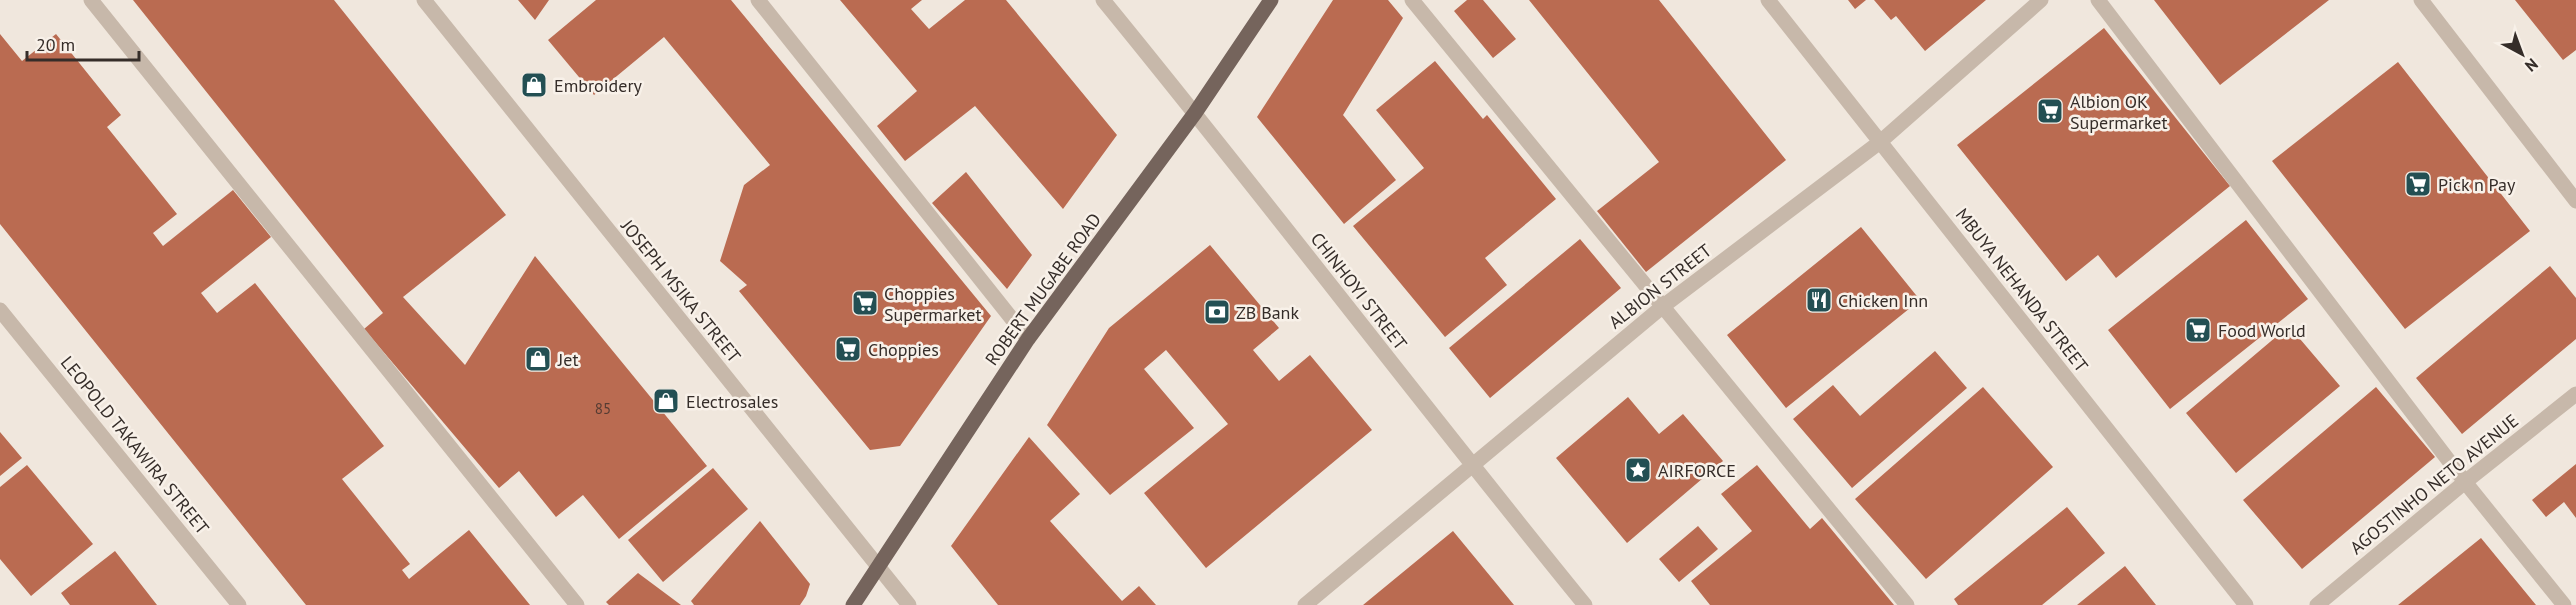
<svg xmlns="http://www.w3.org/2000/svg" width="2576" height="605" viewBox="0 0 2576 605" font-family="'PT Sans',sans-serif">
<style>
.building{fill:#ba6b51}
.lines{fill:none;stroke-linecap:round;stroke-linejoin:round}
.minor{stroke:#c7b8aa;stroke-width:15}
.major{stroke:#75645c;stroke-width:15}
.labels{text-anchor:middle;dominant-baseline:central;stroke-width:5;stroke-linejoin:round;paint-order:stroke}
.number-label{font-size:15px;fill:#563c33}
.poi-label{font-size:18px;fill:#352d29;stroke:#f8f1e9;text-anchor:start}
.street-label{font-size:18px;fill:#352d29;stroke:#f8f1e9}
</style>
<rect width="100%" height="100%" fill="#f0e7dd"/>
<path class="building" d="M133,0H334L506,215L403,297L465,365L535,256L707,466L619,539L583,495L556,517L519,471L499,488L364,329L383,313Z
M518,0H549L535,20Z
M596,0H731L991,316L900,446L870,450L739,291L747,285L720,261L744,185L770,165L664,37L594,95L548,40Z
M840,0H922L911,9L929,29L965,0H1006L1117,135L1063,209L975,106L905,161L877,126L917,91Z
M1333,0H1388L1403,18L1343,115L1396,180L1344,224L1257,117Z
M1467,0H1483L1516,39L1493,58L1454,11Z
M1529,0H1659L1786,160L1646,272L1597,211L1659,162Z
M1848,0H1866L1855,9Z
M1874,0H1986L1925,51L1896,16L1891,20Z
M2154,0H2329L2220,85Z
M2515,0H2576V50L2563,60Z
M2104,28L2230,186L2116,278L2098,255L2066,281L1957,145Z
M0,34L22,61L56,34L121,115L107,127L177,214L153,233L163,246L233,190L271,237L201,293L217,313L255,283L384,446L342,479L410,564L402,570L409,579L469,530L530,605H306L0,224Z
M1435,61L1483,119L1487,115L1556,199L1485,258L1507,285L1445,337L1353,226L1424,168L1376,110Z
M2398,62L2530,231L2405,329L2272,161Z
M966,172L1032,255L1007,289L932,203Z
M2246,220L2308,299L2170,409L2108,330Z
M1861,227L1920,300L1786,408L1727,335Z
M1580,239L1621,288L1490,398L1449,348Z
M1210,245L1279,328L1253,350L1279,381L1310,355L1372,430L1206,568L1144,493L1228,424L1166,350L1144,369L1194,428L1110,495L1047,425L1109,328Z
M2550,266L2576,298V339L2462,434L2416,378Z
M2289,326L2340,386L2236,473L2186,413Z
M1935,351L1967,388L1852,488L1793,419L1833,385L1860,416Z
M1983,387L2053,467L1926,579L1855,499Z
M2376,387L2435,457L2302,569L2243,500Z
M1628,397L1659,434L1683,414L1723,461L1627,543L1556,458Z
M0,432L22,458L0,476Z
M1029,437L1080,494L1050,521L1122,601L1139,586L1156,605H998L951,546Z
M2576,464V518L2564,502L2546,517L2532,500Z
M27,465L93,544L31,596L0,559V487Z
M1757,465L1810,529L1822,518L1894,605H1710L1691,581L1752,531L1721,494Z
M713,468L748,509L663,582L628,540Z
M2067,507L2105,553L2042,605H1958L1954,599Z
M760,521L810,584L806,596L800,605H694L691,601Z
M1698,526L1718,549L1679,582L1659,559Z
M1453,531L1514,605H1363Z
M2481,538L2536,605H2398Z
M115,551L157,605H70L61,593Z
M2125,566L2156,605H2077Z
M638,573L681,605H609L606,602Z"/>
<g class="lines">
<path class="minor" d="M91,0L577,605
M424,0L909,605
M758,0L1028,339
M1103,0C1266,199 1422,405 1585,605
M1412,0L1907,605
M1768,0L2246,605
M2098,0L2465,482L2564,605
M2421,0L2576,201
M0,310L239,605
M1305,605L1662,307L1880,142L2041,0
M2317,605L2465,482L2576,394"/>
<path class="major" d="M853,605L1028,339L1195,113L1271,0"/>
</g>
<defs>
<g id="shop-square" transform="scale(1.35)"><rect x="-9" y="-9" width="18" height="18" rx="4" fill="#234f53" stroke="#f8f1e9"/><path d="M-5-2.5h2.3a2.7 3.5 0 0 1 5.4 0H5L5.5 6h-11ZM-1.5-2.5h3a1.5 2.3 0 0 0-3 0Z" fill="#fff"/></g>
<g id="supermarket-square" transform="scale(1.35)"><rect x="-9" y="-9" width="18" height="18" rx="4" fill="#234f53" stroke="#f8f1e9"/><path d="M-6-5.5h2.5l.6 2H6L4.5 2H-2.5L-4.4-4H-6ZM-1.5 3.2a1.3 1.3 0 1 0 .1 0ZM3 3.2a1.3 1.3 0 1 0 .1 0Z" fill="#fff"/></g>
<g id="restaurant-square" transform="scale(1.35)"><rect x="-9" y="-9" width="18" height="18" rx="4" fill="#234f53" stroke="#f8f1e9"/><path d="M-5-6h1v4h1v-4h1v4h1v-4h1v5L-1.5 .5V6h-2V.5L-5-1ZM5-6V6H3V1.5H1.5Q1.5-4 5-6Z" fill="#fff"/></g>
<g id="bank-square" transform="scale(1.35)"><rect x="-9" y="-9" width="18" height="18" rx="4" fill="#234f53" stroke="#f8f1e9"/><path d="M-6-4H6V4H-6ZM0-2.3a2.3 2.3 0 1 0 0 4.6a2.3 2.3 0 1 0 0-4.6Z" fill="#fff"/></g>
<g id="sight-square" transform="scale(1.35)"><rect x="-9" y="-9" width="18" height="18" rx="4" fill="#234f53" stroke="#f8f1e9"/><path d="M0-6L1.8-2.2L6-1.7L2.9 1.2L3.7 5.4L0 3.3L-3.7 5.4L-2.9 1.2L-6-1.7L-1.8-2.2Z" fill="#fff"/></g>
</defs>
<g fill-rule="evenodd">
<use href="#shop-square" x="534" y="85"/>
<use href="#supermarket-square" x="2050" y="111"/>
<use href="#supermarket-square" x="2418" y="184"/>
<use href="#restaurant-square" x="1819" y="300"/>
<use href="#supermarket-square" x="865" y="303"/>
<use href="#bank-square" x="1217" y="312"/>
<use href="#supermarket-square" x="2198" y="330"/>
<use href="#supermarket-square" x="848" y="349"/>
<use href="#shop-square" x="538" y="359"/>
<use href="#shop-square" x="666" y="401"/>
<use href="#sight-square" x="1638" y="470"/>
</g>
<g class="labels">
<g class="number-label">
<text x="603" y="408">85</text>
</g>
<g class="poi-label">
<text x="554" y="85">Embroidery</text>
<text x="2070" y="101">Albion OK<tspan x="2070" dy="21">Supermarket</tspan></text>
<text x="2438" y="184">Pick n Pay</text>
<text x="884" y="293">Choppies<tspan x="884" dy="21">Supermarket</tspan></text>
<text x="1838" y="300">Chicken Inn</text>
<text x="1236" y="312">ZB Bank</text>
<text x="2218" y="330">Food World</text>
<text x="868" y="349">Choppies</text>
<text x="558" y="359">Jet</text>
<text x="686" y="401">Electrosales</text>
<text x="1658" y="470">AIRFORCE</text>
</g>
<g class="street-label">
<text transform="translate(1660 286) rotate(-38)">ALBION STREET</text>
<text transform="translate(1043 289) rotate(-54)">ROBERT MUGABE ROAD</text>
<text transform="translate(2022 290) rotate(52)">MBUYA NEHANDA STREET</text>
<text transform="translate(681 291) rotate(51)">JOSEPH MSIKA STREET</text>
<text transform="translate(1359 291) rotate(52)">CHINHOYI STREET</text>
<text transform="translate(135 445) rotate(51)">LEOPOLD TAKAWIRA STREET</text>
<text transform="translate(2434 484) rotate(-39)">AGOSTINHO NETO AVENUE</text>
</g>
</g>
<g transform="translate(2522 54) rotate(139)" stroke="#f8f1e9" stroke-width="4.5" paint-order="stroke">
<path d="M0-4.5L10 22L0 15L-10 22Z" fill="#352d29"/>
<text y="-9" font-size="16" font-weight="bold" text-anchor="middle" fill="#352d29">N</text>
</g>
<path d="M27 51v9h112v-9" fill="none" stroke="#352d29" stroke-width="3"/>
<text x="36" y="51" font-size="18" fill="#352d29" stroke="#f8f1e9" stroke-width="4.5" paint-order="stroke">20 m</text>
</svg>
